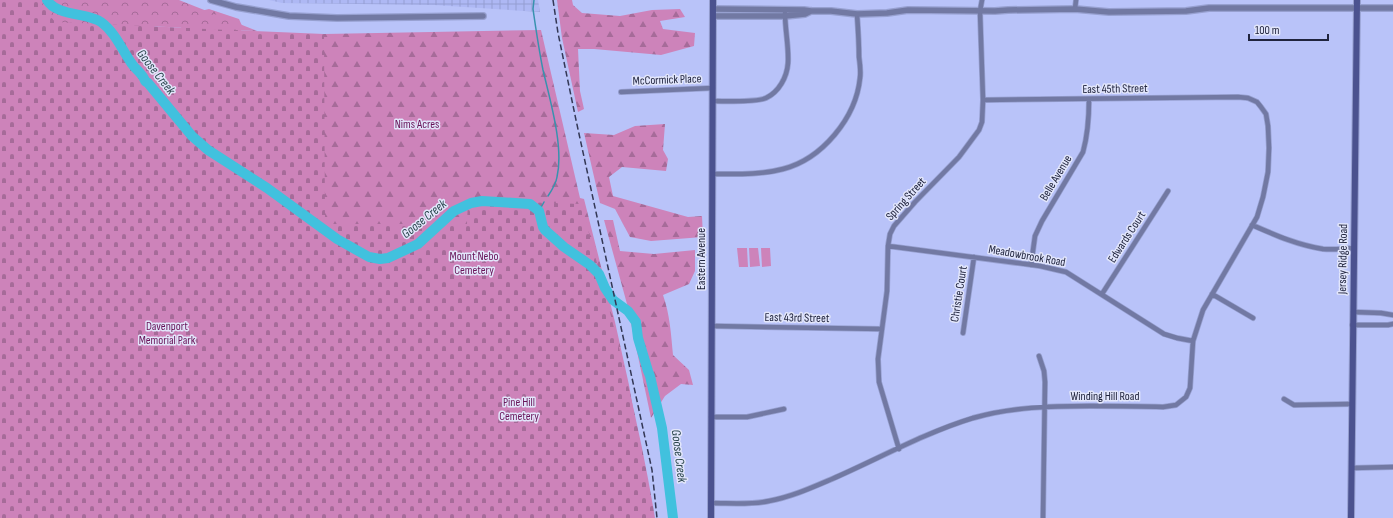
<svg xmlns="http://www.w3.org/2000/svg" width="1393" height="518" viewBox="0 0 1393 518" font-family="'Sofia Sans Condensed',sans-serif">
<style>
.industrial{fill:url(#industrial-grid)}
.forest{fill:url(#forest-firs)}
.cemetery{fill:url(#cemetery-stones)}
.park{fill:url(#park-crowns)}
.pitch{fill:#cd83ba}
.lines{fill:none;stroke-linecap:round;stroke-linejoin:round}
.stream{stroke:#3792ae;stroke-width:1.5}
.river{stroke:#41c1de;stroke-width:10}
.minor-casing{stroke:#97a0d0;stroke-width:6}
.tertiary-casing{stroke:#97a0d0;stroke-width:8}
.secondary-casing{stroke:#97a0d0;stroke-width:8}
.minor{stroke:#7279a3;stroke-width:4.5}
.tertiary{stroke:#7279a3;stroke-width:5.5}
.secondary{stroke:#4b528f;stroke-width:6}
.rail{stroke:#333755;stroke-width:1.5;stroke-dasharray:6 3;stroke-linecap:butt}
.labels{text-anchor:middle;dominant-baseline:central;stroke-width:3;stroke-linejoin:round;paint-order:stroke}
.street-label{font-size:12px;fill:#20243e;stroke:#e2e6fb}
.park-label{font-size:12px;fill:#681358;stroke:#e2e6fb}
.water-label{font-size:13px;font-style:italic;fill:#29444c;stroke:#e2e6fb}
</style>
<defs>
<pattern id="industrial-grid" width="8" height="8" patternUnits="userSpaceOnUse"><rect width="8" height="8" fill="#aeb8f4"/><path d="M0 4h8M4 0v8" fill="none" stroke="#959ed2"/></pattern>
<pattern id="forest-firs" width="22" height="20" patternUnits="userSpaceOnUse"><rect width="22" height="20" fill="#cd83ba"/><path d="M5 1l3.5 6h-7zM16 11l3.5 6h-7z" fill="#a66b99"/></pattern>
<pattern id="cemetery-stones" width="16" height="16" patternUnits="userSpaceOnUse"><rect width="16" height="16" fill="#cd83ba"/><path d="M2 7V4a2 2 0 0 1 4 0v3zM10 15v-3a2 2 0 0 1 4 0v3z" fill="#a66b99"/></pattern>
<pattern id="park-crowns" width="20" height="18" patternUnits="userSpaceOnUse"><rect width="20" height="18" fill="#cd83ba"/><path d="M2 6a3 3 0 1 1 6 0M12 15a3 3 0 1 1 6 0" fill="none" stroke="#a66b99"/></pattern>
</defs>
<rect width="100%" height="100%" fill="#b9c3f9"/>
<path class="industrial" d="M269,0H538L540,12L434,5L282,3Z"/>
<path class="forest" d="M37,0H125L192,13L209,9L239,19L243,28L232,42L182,43L181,25L162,22L141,35L324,208V34L541,30L580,198L584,199L615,322L629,385L642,458L381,267L0,17Z
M557,0H572L573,5L582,13L620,16L652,10L680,9L685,17L660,21L663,29L695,33L694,46L661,55L594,49H578L580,91L584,109L578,112L562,38Z
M665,124L663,150L668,159L666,171L622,167L609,177L613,196L688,217L702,216L703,237L651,241L630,237L615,209L600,203L584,133L614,135L635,126Z
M604,220H613L620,251L654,254L695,250V271L689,284L663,295C670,315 671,334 673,355L689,370L693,385L681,384L665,396L651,418L627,304Z"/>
<path class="cemetery" d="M0,0H39L55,22L324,34L325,224H467L468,200L581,204C609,307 638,413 655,518H0Z"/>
<path class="park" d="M39,0H179L257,31L55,22Z"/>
<path class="pitch" d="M737,248H747L748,267H739Z
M749,248H758L760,266L750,267Z
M761,248H770L771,266L762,267Z"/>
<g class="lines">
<path class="stream" d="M534,0L533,9C536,30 539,50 543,70C550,100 564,147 557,177C556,184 552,190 548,196
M539,211L544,202"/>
<path class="river" d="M47,0C56,16 88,13 101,22C115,32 122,50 132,64C136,70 143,74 145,81L148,83L192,136L208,150L267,188L337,239L369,257L380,259L388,258L418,244L454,211L471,203L482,201L530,204L539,211L543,227L545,230L564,247L590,265L599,274L605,288L613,300L628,311L636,322L638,338L648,371L650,376L662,428L673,518"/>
<g class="minor-casing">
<path id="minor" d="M1075,9L1076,0
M621,92L713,88
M713,101C726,101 755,103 766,98C779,92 787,77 788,63C789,47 785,30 785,13
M713,174C736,174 761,175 783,169C822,159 856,118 860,78C861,71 860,64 859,57C859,42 858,28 857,14
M1252,225C1275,235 1297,245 1323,249C1333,250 1344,249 1354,248
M888,246L1040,266L1066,272L1164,334L1177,338L1193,341
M1031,265L1035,236L1042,221L1083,152C1088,134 1089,117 1089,99
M1102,294L1168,191
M1212,294L1253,318
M1353,312L1381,313L1393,315
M1352,325H1388L1393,324
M712,326L882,329
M963,333L974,257
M1039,356L1044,371L1045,382L1043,518
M1284,399L1294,405L1352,404
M711,417H747L784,409
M899,449L879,382L878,359L887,291L888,246L890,234L894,226L915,202L959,157L979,130L982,122L983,100L980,11L982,0
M1352,468L1393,467
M711,503C730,503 751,505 769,501C791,497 811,488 832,479C878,459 924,433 973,418C1012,407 1051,406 1090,406C1115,406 1139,406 1163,407L1176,405L1186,397L1190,388L1193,341L1203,310L1257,217L1263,197L1268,172L1269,148L1268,126L1266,114L1261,107L1257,102L1248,98L1238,97L983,100"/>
</g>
<g class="tertiary-casing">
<path id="tertiary" d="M211,0L236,7L289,16L337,18L483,16
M713,9L804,10L811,11H831L857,14L887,13L908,10L995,11L1008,10L1075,9L1109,12L1186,11L1209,8H1393
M713,16H785L805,14L811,11"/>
</g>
<g class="secondary-casing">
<path id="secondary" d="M711,518L713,0
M1351,518L1357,0"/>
</g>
<use href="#minor" class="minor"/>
<use href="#tertiary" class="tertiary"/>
<use href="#secondary" class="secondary"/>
<path class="rail" d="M553,0L558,33L576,120L652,470L657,518"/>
</g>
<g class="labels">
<g class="street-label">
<text transform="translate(667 80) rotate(-2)">McCormick Place</text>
<text transform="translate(1115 89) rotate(-1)">East 45th Street</text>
<text transform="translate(1056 178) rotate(-59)">Belle Avenue</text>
<text transform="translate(906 199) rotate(-48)">Spring Street</text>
<text transform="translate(1127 237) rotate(-57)">Edwards Court</text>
<text transform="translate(1027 256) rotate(10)">Meadowbrook Road</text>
<text transform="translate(701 259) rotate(-90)">Eastern Avenue</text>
<text transform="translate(1343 259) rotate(-89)">Jersey Ridge Road</text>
<text transform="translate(959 294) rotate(-81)">Christie Court</text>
<text transform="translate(797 318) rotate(1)">East 43rd Street</text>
<text x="1105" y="396">Winding Hill Road</text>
</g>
<g class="park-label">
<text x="417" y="124">Nims Acres</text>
<text x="474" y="256">Mount Nebo<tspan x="474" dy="14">Cemetery</tspan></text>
<text x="167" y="326">Davenport<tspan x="167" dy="14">Memorial Park</tspan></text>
<text x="519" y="402">Pine Hill<tspan x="519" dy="14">Cemetery</tspan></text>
</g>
<g class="water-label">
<text transform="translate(156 72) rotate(52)">Goose Creek</text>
<text transform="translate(424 219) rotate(-39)">Goose Creek</text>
<text transform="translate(679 456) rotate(83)">Goose Creek</text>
</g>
</g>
<path d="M1249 34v6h79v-6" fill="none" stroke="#20243e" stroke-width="2"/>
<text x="1255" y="34" font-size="12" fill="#20243e" stroke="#e2e6fb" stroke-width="3" paint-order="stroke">100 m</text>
</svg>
